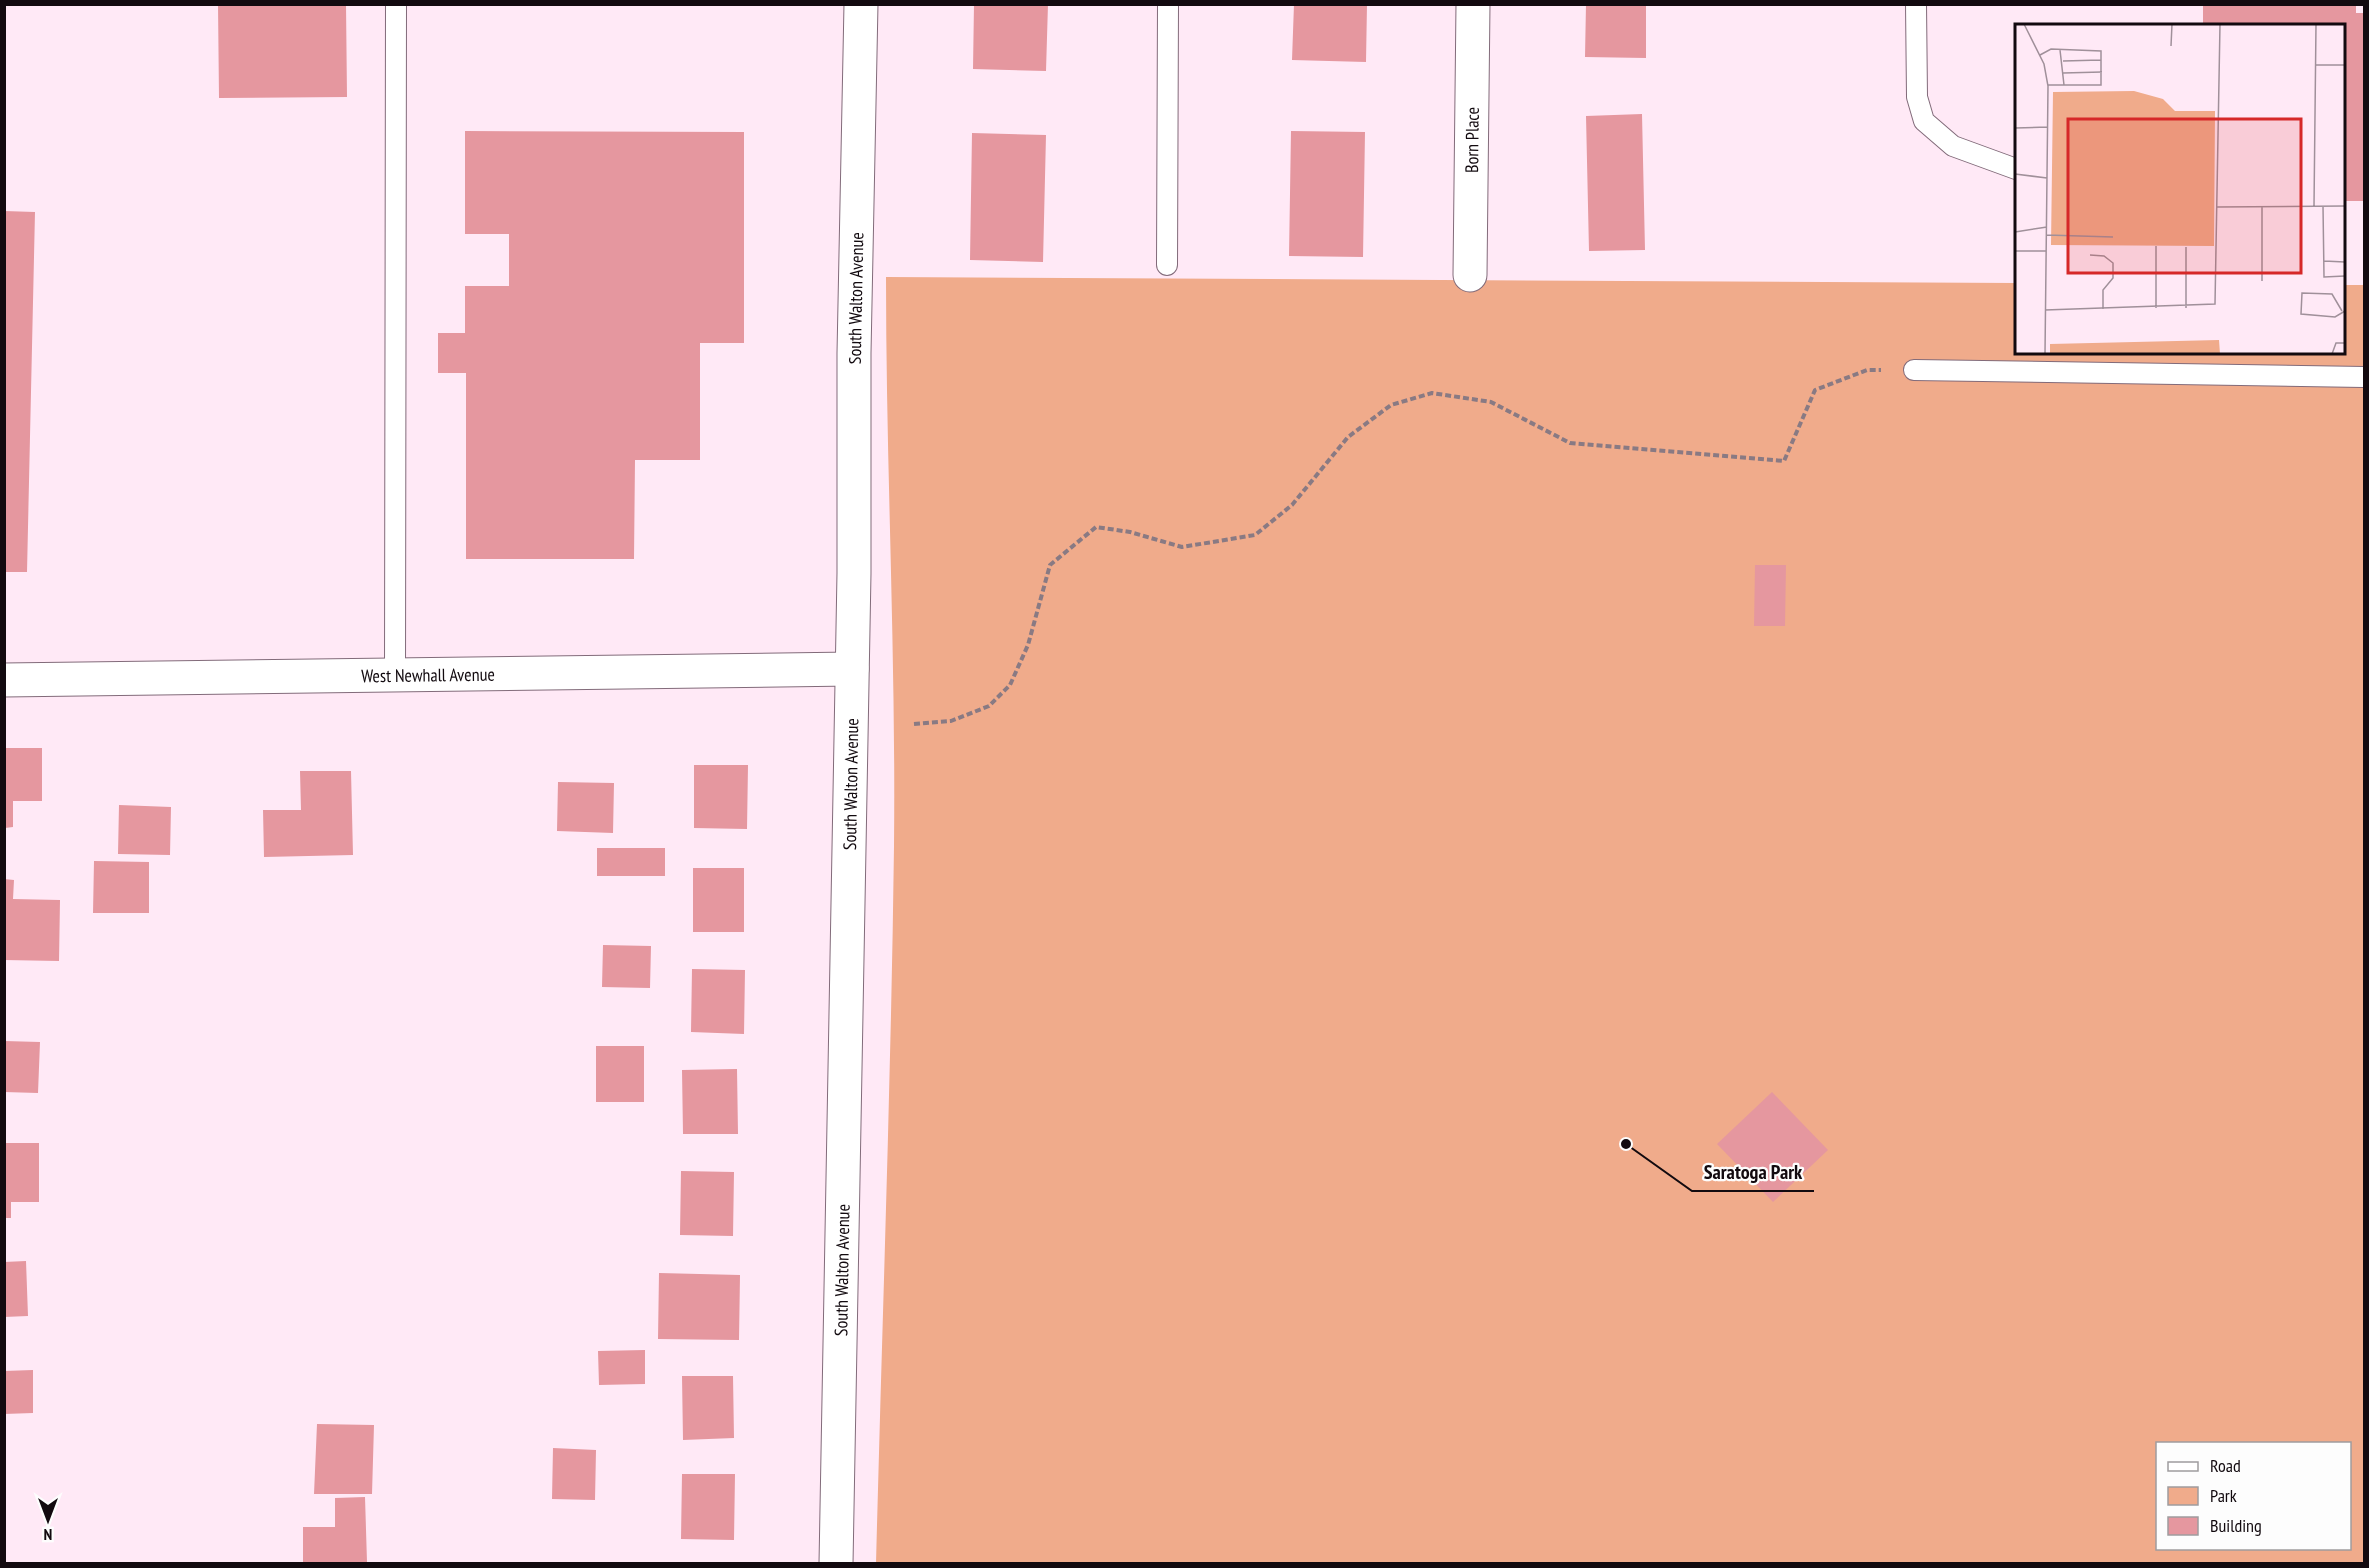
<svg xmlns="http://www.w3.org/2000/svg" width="2369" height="1568" viewBox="0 0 2369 1568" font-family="'PT Sans Narrow',sans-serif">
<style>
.green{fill:#f0ab8b;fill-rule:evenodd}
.building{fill:#e5979f}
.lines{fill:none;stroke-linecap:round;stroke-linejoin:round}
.service-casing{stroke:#826b7a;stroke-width:22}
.minor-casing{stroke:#826b7a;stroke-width:35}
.path{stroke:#897a83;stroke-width:4;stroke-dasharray:6 3;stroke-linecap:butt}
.service{stroke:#fff;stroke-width:20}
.minor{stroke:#fff;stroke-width:33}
.labels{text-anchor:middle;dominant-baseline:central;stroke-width:4.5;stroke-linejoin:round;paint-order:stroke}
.street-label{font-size:18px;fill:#120a0f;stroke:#fdfdfd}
.inset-road{fill:none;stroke:#a0909a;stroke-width:1.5}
.view{fill:#d62828;fill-opacity:0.15;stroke:#d62828;stroke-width:3}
.inset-edge{fill:none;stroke:#120a0f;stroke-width:3}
.leader{fill:none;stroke:#120a0f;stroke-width:2}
.callout-dot{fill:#120a0f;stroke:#fdfdfd;stroke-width:2}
.callout-label{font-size:20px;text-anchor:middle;font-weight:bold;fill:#120a0f;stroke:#fdfdfd;stroke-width:4.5;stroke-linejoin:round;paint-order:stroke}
</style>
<rect width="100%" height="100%" fill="#ffe9f6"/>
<path class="green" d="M886,277L2016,283V352H2344V285H2364V1563L876,1564C882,1324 891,1085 894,846C896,656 886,467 886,277ZM2158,1444H2350V1548H2158Z"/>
<path class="building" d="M218,4H346L347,97L219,98Z
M974,4H1048L1046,71L973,69Z
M1294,4H1367L1366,62L1292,60Z
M1586,4H1646V58L1585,57Z
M2203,4H2356V13H2364V201H2344V26H2203Z
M1642,114L1645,250L1589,251L1586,116Z
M465,131L744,132V343H700V460H635L634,559H466V373H438V333H465V286H509V234H465Z
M1291,131L1365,132L1363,257L1289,256Z
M972,133L1046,135L1043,262L970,260Z
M4,211L35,212L27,572H4Z
M1755,565H1786L1785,626H1754Z
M5,748H42V801H13V827L5,828Z
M694,765H748L747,829L694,828Z
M300,771H351L353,855L264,857L263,810H301Z
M558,782L614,783L613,833L557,831Z
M119,805L171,807L170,855L118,854Z
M597,848H665V876H597Z
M94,861L149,862V913H93Z
M693,868H744V932H693Z
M4,879L14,880L13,899L60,900L59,961L4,960Z
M603,945L651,946L650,988L602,987Z
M692,969L745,970L744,1034L691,1032Z
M4,1041L40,1042L38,1093L4,1092Z
M596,1046H644V1102H596Z
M737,1069L738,1134H683L682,1070Z
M1772,1092L1828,1150L1773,1202L1717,1144Z
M5,1143H39V1202H11V1218H5Z
M681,1171L734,1172L733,1236L680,1235Z
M26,1261L28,1316L4,1317V1262Z
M659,1273L740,1275L739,1340L658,1339Z
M645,1350V1384L599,1385L598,1351Z
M33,1370V1413L4,1414V1371Z
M682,1376H733L734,1438L683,1440Z
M317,1424L374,1425L372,1494H314Z
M553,1448L596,1450L595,1500L552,1499Z
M682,1474H735L734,1540L681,1539Z
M365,1497L367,1562L303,1564V1527H335V1498Z"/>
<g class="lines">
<g class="service-casing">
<path id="service" d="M1916,4L1917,97L1924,121L1953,146L2016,169
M1167,265L1168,4
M1914,370L2364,377
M395,675L396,4"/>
</g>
<g class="minor-casing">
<g id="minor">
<path id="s1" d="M1470,275L1473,4"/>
<path id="s2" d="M4,680L852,669"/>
<path id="s3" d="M836,1564L854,573V353L861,4"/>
</g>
</g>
<path class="path" d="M914,724L951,721L989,706L1010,685L1028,645L1050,565L1096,527L1130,532L1182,547L1255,535L1292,505L1348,437L1391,405L1432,393L1491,402L1570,443L1784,461L1815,390L1867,370H1881"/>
<use href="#service" class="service"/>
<use href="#minor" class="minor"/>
</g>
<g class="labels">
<g class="street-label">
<text stroke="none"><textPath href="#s1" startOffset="135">Born Place</textPath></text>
<text stroke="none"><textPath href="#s3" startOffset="1266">South Walton Avenue</textPath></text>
<text stroke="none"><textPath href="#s2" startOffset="424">West Newhall Avenue</textPath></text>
<text stroke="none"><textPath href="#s3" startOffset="780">South Walton Avenue</textPath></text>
<text stroke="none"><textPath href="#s3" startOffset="294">South Walton Avenue</textPath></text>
</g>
</g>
<g transform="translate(2015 24)">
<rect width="330" height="330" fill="#ffe9f6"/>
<path d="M119,67L148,75L160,87H200L199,222L36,221L38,68ZM204,316L205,330H35V320Z" fill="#f0ab8b"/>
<path class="inset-road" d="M9,0L29,40L33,62L30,330M156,22L157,0M45,26L49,61M25,31L36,25L86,27V61H33M48,37L86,36M300,41H330M48,49L87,48M0,104L33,103M0,150L32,154M299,182L301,0M308,182L309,253L330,252M202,183L330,182M0,208L32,203M32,211L98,213M0,227H31M75,231L89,232L98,239V254L88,266V285M309,237L330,238M247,257V183M141,284V222M171,284V223M30,286L200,280L205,0M327,287L317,270L287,269L286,290L320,293L330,287M317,330L321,319H330"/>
<path class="view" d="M53,95H286V249H53Z"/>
<rect width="330" height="330" class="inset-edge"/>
</g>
<path class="leader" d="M1626 1144L1692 1191H1814"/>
<circle class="callout-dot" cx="1626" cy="1144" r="6"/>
<g class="callout-label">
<text x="1753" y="1179">Saratoga Park</text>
</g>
<rect width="2369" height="1568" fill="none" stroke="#120a0f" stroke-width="12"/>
<rect x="2156" y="1442" width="195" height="108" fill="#fdfdfd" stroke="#9f9c9e" stroke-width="1.5"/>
<rect x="2168" y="1462" width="30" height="9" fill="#ffffff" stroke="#9f9c9e" stroke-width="1.5"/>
<text x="2210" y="1472" font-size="18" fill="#120a0f">Road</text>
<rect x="2168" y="1487" width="30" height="18" fill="#f0ab8b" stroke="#9f9c9e" stroke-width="1.5"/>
<text x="2210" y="1502" font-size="18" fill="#120a0f">Park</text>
<rect x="2168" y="1517" width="30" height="18" fill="#e5979f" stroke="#9f9c9e" stroke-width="1.5"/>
<text x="2210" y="1532" font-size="18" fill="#120a0f">Building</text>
<g transform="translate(48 1520) rotate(180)" stroke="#fdfdfd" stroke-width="4.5" paint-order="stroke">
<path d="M0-4.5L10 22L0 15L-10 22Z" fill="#120a0f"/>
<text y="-9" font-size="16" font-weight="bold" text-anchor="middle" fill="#120a0f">N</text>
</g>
</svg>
